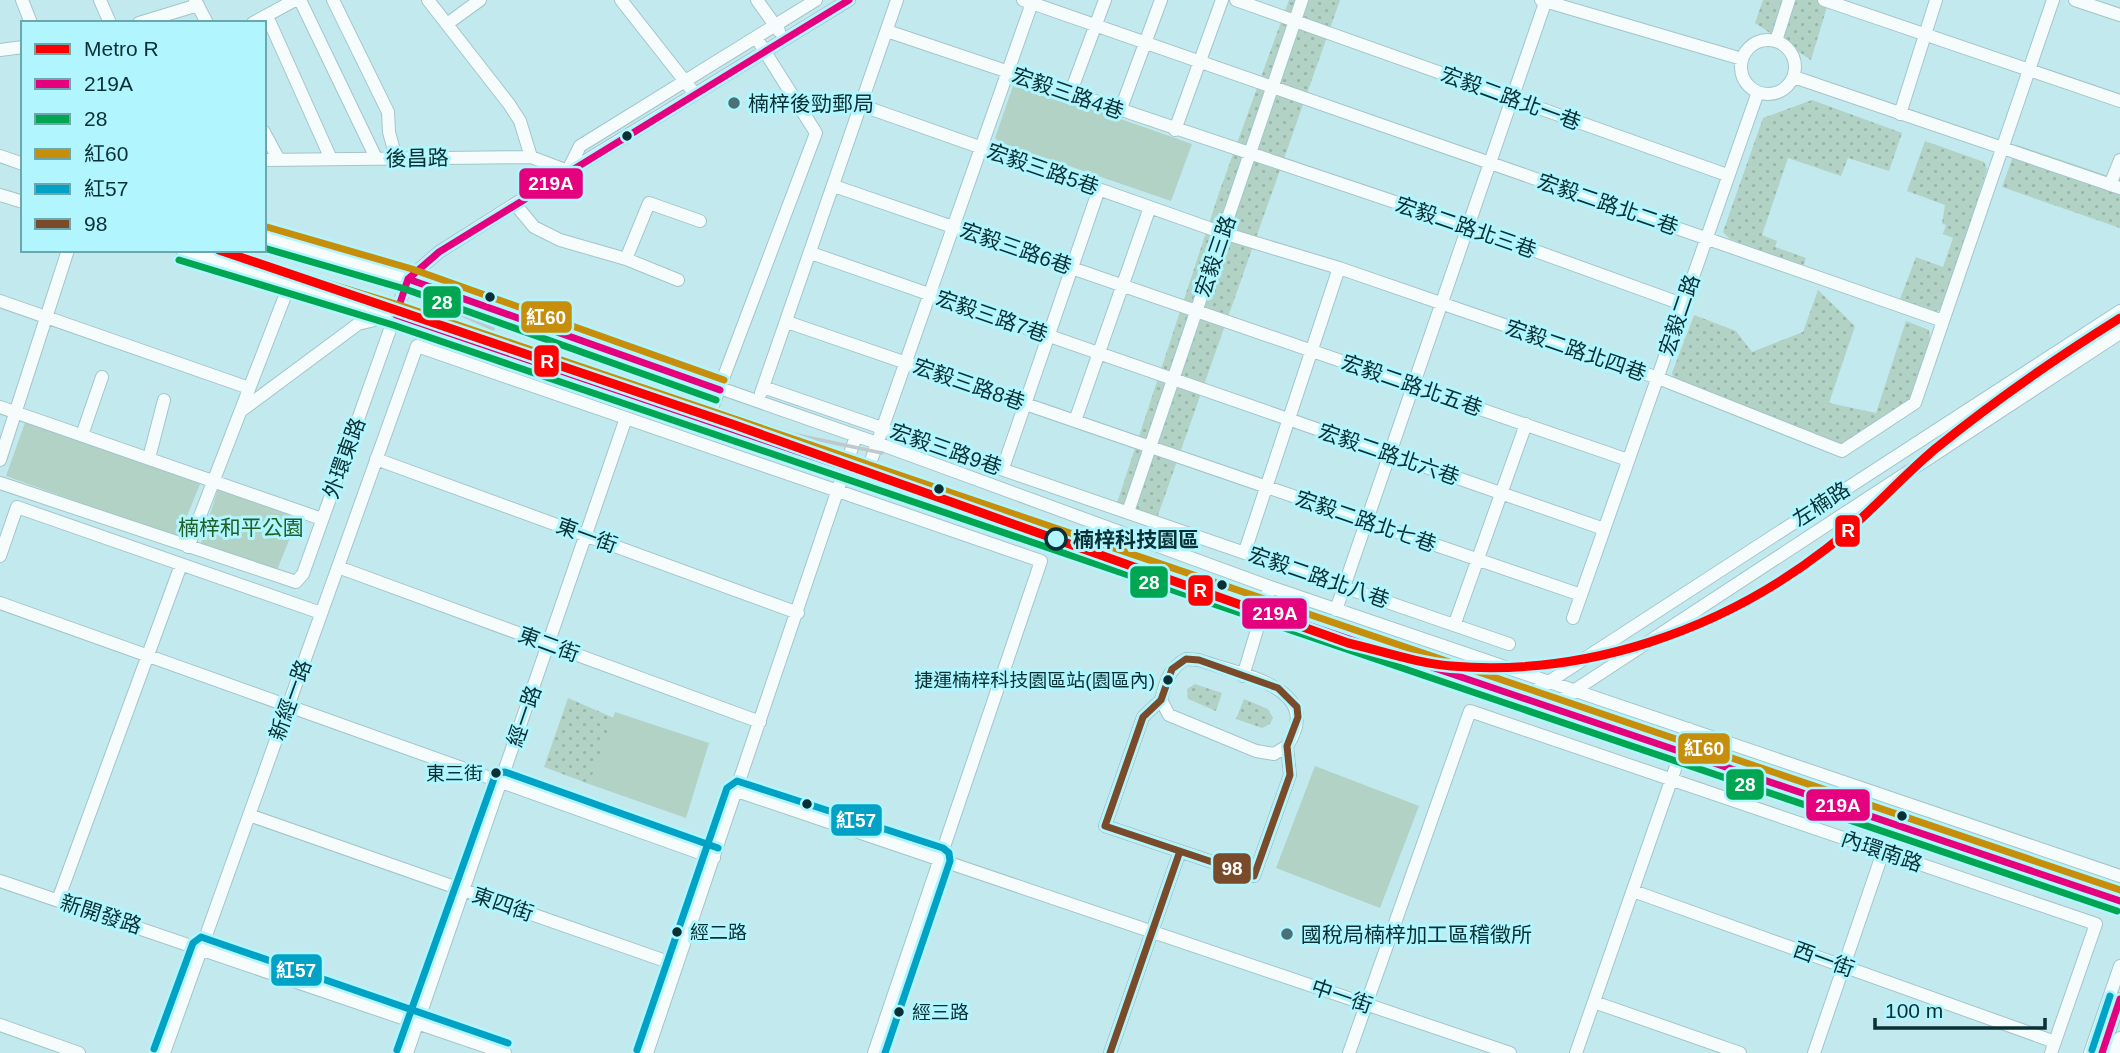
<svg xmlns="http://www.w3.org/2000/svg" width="2120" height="1053" viewBox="0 0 2120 1053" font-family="Arial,'Noto Sans TC',sans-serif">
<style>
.grass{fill:url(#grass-dots)}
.green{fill:#b1d2c5}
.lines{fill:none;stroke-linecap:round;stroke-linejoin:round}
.minor-casing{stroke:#a3c5ca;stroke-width:14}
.minor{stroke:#f6fcfc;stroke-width:12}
.rail{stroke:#bdc9ca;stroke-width:3.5}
.bus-1-casing{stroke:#b1f6ff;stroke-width:12}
.bus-2-casing{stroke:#b1f6ff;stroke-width:12}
.bus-3-casing{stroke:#b1f6ff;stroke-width:12}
.bus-4-casing{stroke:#b1f6ff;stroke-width:12}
.bus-5-casing{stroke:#b1f6ff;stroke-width:12}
.bus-1{stroke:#e5007d;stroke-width:7}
.bus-2{stroke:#00a651;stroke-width:7}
.bus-3{stroke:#c78e0b;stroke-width:7}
.bus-4{stroke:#00a3c6;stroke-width:7}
.bus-5{stroke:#7a4b2a;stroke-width:7}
.metro-1-casing{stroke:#b1f6ff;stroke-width:14}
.metro-1{stroke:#f00;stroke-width:9}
.poi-dot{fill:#497176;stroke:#b1f6ff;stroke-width:2.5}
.bus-dot{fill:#083035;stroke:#b1f6ff;stroke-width:2.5}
.stop-dot{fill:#b1f6ff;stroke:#083035;stroke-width:3.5}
.labels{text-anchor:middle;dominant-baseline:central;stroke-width:6;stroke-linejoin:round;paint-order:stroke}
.bus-label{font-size:19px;fill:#083035;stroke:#b1f6ff;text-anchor:end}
.street-label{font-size:21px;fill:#083035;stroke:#b1f6ff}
.poi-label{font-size:21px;fill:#083035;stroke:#b1f6ff;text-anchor:start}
.park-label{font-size:21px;fill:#1e6028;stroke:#b1f6ff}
.stop-label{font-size:21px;font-weight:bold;fill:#083035;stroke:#b1f6ff;text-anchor:start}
.line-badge{stroke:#b1f6ff;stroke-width:2.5}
.badge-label{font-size:19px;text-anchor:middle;font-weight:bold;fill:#fff}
</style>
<defs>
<pattern id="grass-dots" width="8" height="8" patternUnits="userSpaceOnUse" patternTransform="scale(1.75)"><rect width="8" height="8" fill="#b1d2c5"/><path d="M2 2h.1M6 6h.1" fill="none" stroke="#97b5aa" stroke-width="1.8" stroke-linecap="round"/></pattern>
</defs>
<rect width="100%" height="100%" fill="#c2e9ee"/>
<path class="grass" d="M1289,0H1340L1157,518L1117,503L1220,190Z
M1763,0H1829L1811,60L1755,23Z
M1812,100L1902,133L1889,171L1848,158L1841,176L1788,158L1762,235L1777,241L1775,247L1806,258L1803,266L1730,239L1723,232L1763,118Z
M1925,141L1984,162L1987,169L1944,307L1936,312L1900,299L1916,257L1943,267L1953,238L1943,234L1946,225L1942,224L1945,205L1907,191Z
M2017,145L2120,180V228L2002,187Z
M1818,290L1855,326L1829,403L1876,413L1906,321L1929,330L1930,340L1911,399L1842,445L1675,381L1672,373L1694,315L1736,331L1752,352L1803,332Z
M1195,684L1222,693L1216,711L1188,699L1187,689Z
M568,698L614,718L589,784L544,767Z
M1244,699L1268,709L1273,718L1270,724L1262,728L1236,719Z"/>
<path class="green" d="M1018,83L1192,144L1171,201L999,142L995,138L1013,86Z
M26,420L200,484L178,538L6,476Z
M218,489L298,518L277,570L201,543Z
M615,712L709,743L686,818L589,784Z
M1315,766L1419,806L1380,908L1276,868Z"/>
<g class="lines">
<g class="minor-casing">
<path id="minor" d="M22,0L31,23
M100,0L110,23
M195,0L207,23
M300,0L376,158
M333,0L388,112L389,132L396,158
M428,0L509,104L520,121L531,157
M621,0L691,89
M757,0L779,31
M1023,0L1943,321
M1236,0L1727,175
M1541,0L1742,59
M1824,0L2120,101
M2075,0L2120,15
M267,16L331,159
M139,23L198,5
M253,23L295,0
M447,24L480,0
M887,31L1469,227L1682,304
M1741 67a27 27 0 1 1 54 0a27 27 0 1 1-54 0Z
M1776,41L1789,0
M0,50L23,47
M1794,77L2120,188
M1070,94L1105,0
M863,106L1223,233L1339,268L1658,378L1842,451L1915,403L2053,0
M1120,111L1161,0
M1900,114L1936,0
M1175,130L1222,0
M264,132L279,160
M0,156L23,164
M264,160L531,157L568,171
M568,170L580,146L816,0
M2110,185L2120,160
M834,186L1628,460
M0,195L23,202
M515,204L534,227L560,240L626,259L678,280
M264,237L408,279L877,443L1270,587L2120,876
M182,250L396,315L2120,901
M811,253L1604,529
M626,259L649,203L700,221
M0,301L249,388
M787,322L1581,595
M763,387L1509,644
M761,393L897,0
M0,407L322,519
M241,411L358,324L395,315
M707,421L816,133L757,39
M1075,421L1150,207
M82,435L102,377
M149,458L164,400
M376,459L798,613
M0,460L68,250
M1003,468L1099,189
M866,475L1033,0
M0,483L296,582L303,574L408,279L439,252L515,204L849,0
M1128,512L1302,0
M188,547L290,283
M1245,551L1339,268
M0,556L17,507L321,613
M338,567L760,722
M0,603L714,858
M1336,610L1546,0
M1573,618L1758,92
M1455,623L1526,424
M1186,659L1199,660C1239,675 1326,686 1287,746L1274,754L1256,751L1169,715L1161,700C1166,682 1168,669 1186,659Z
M1243,676L1270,587
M1524,698L2120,311
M1161,700L1143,717L1105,826L1254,876L1290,775L1287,746
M1549,707L2120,333
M737,791L1510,1053
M249,815L677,965
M0,881L505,1053
M1633,891L2055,1042
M58,900L181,565
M1594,1002L1740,1053
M0,1025L79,1053
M164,1053L417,346L1041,561L874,1053
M407,1053L626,418
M647,1053L856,436
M1110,1053L1180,851
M1349,1053L1470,711L2096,924L2051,1053
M1576,1053L1689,729
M1814,1053L1883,852
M2090,1053L2120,966
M2102,1053L2120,999
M2115,1053L2120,1038"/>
</g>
<use href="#minor" class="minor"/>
<path class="rail" d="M444,307L493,329
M444,324L528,345L792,434L882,453
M811,443L877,476"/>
<g class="bus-1-casing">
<path id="bus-1" d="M849,0L439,252L408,279L396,315L2120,901
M408,279L720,390
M2102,1053L2120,999"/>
</g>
<g class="bus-2-casing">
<path id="bus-2" d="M264,248L405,289L716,400
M179,260L393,325L2117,911"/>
</g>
<g class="bus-3-casing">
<path id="bus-3" d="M267,227L412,269L724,380
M219,250L399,305L2120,890"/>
</g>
<g class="bus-4-casing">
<path id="bus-4" d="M154,1049L193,943L201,937L508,1043
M397,1050L496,773L505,772L718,848
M637,1050L727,788L737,781L943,848L949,853L950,861L885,1053
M2092,1050L2110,996"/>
</g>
<g class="bus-5-casing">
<path id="bus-5" d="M1186,659L1199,660L1278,688L1297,707L1298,717L1287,746L1290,775L1254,876L1105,826L1143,717L1161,700L1172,669Z
M1110,1053L1180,851"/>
</g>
<use href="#bus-1" class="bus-1"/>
<use href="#bus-2" class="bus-2"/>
<use href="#bus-3" class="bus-3"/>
<use href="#bus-4" class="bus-4"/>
<use href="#bus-5" class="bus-5"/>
<g class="metro-1-casing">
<path id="metro-1" d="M219,250L732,424L1348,643C1382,651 1416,663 1451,666C1585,677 1720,631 1826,549C1865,519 1897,481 1935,449C1994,401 2056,358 2120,318"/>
</g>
<use href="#metro-1" class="metro-1"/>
</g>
<g class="poi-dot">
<circle cx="734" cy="103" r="7"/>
<circle cx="1287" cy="934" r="7"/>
</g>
<g class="bus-dot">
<circle cx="627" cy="136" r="6"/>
<circle cx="490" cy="297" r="6"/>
<circle cx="939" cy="489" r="6"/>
<circle cx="1222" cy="585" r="6"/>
<circle cx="1168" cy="680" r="6"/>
<circle cx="496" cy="773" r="6"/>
<circle cx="807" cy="804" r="6"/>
<circle cx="1902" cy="816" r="6"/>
<circle cx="677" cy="932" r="6"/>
<circle cx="899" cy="1012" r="6"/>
</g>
<circle class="stop-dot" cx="1056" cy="539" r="10"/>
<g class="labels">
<g class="bus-label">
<text x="1155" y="680">捷運楠梓科技園區站(園區內)</text>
<text x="483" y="773">東三街</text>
<text x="690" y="932" text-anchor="start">經二路</text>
<text x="912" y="1012" text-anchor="start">經三路</text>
</g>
<g class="street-label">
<text transform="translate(1068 93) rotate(19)">宏毅三路4巷</text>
<text transform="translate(1511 98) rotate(20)">宏毅二路北一巷</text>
<text transform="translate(417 158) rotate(-1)">後昌路</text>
<text transform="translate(1043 169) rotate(19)">宏毅三路5巷</text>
<text transform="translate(1608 204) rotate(19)">宏毅二路北二巷</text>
<text transform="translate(1466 227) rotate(19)">宏毅二路北三巷</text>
<text transform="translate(1016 248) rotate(19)">宏毅三路6巷</text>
<text transform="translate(1215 256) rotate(-71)">宏毅三路</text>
<text transform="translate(1679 315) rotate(-71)">宏毅二路</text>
<text transform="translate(992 316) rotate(19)">宏毅三路7巷</text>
<text transform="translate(1576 350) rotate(19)">宏毅二路北四巷</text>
<text transform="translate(969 384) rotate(19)">宏毅三路8巷</text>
<text transform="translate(1412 385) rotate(19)">宏毅二路北五巷</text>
<text transform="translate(946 449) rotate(19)">宏毅三路9巷</text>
<text transform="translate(1389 454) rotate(19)">宏毅二路北六巷</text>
<text transform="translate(344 458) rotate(-70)">外環東路</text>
<text transform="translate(1821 504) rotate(-33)">左楠路</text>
<text transform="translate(1366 521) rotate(19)">宏毅二路北七巷</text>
<text transform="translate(587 535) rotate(20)">東一街</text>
<text transform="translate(1319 577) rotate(19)">宏毅二路北八巷</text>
<text transform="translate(549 644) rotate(20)">東二街</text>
<text transform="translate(290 700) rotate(-70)">新經一路</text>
<text transform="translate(524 716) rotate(-71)">經一路</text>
<text transform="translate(1882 851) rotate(19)">內環南路</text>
<text transform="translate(503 904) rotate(19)">東四街</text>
<text transform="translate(101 914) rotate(18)">新開發路</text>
<text transform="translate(1824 959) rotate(20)">西一街</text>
<text transform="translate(1342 996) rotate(19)">中一街</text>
</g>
<g class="poi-label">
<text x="748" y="103">楠梓後勁郵局</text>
<text x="1301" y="934">國稅局楠梓加工區稽徵所</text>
</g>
<g class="park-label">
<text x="241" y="527">楠梓和平公園</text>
</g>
<g class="stop-label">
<text x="1073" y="539">楠梓科技園區</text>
</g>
</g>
<g class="line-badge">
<rect x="518" y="167" width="66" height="33" rx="7" fill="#e5007d"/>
<rect x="422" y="285" width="40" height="34" rx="7" fill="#00a651"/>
<rect x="520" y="300" width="53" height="34" rx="7" fill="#c78e0b"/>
<rect x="533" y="344" width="27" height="34" rx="7" fill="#f00"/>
<rect x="1834" y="514" width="27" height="34" rx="7" fill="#f00"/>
<rect x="1129" y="565" width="40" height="34" rx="7" fill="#00a651"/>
<rect x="1187" y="574" width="27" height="33" rx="7" fill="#f00"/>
<rect x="1241" y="597" width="67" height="33" rx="7" fill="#e5007d"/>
<rect x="1677" y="732" width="54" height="33" rx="7" fill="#c78e0b"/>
<rect x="1725" y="768" width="40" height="33" rx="7" fill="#00a651"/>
<rect x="1805" y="788" width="66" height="34" rx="7" fill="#e5007d"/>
<rect x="830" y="803" width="53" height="34" rx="7" fill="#00a3c6"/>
<rect x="1212" y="852" width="40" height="33" rx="7" fill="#7a4b2a"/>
<rect x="270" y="953" width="53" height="34" rx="7" fill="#00a3c6"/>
</g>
<g class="badge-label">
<text x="551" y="190">219A</text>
<text x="442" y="309">28</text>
<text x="546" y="324">紅60</text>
<text x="547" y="368">R</text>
<text x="1848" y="537">R</text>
<text x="1149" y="589">28</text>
<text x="1200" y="597">R</text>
<text x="1275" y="620">219A</text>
<text x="1704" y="755">紅60</text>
<text x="1745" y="791">28</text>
<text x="1838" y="812">219A</text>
<text x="856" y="827">紅57</text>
<text x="1232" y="875">98</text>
<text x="296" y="977">紅57</text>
</g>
<rect x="21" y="21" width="245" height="231" fill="#b1f6ff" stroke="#6da7ae" stroke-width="2"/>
<rect x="35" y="44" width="35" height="10" fill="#ff0000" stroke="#6da7ae" stroke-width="2"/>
<text x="84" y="56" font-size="21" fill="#083035">Metro R</text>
<rect x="35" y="79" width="35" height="10" fill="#e5007d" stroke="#6da7ae" stroke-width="2"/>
<text x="84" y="91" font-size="21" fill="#083035">219A</text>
<rect x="35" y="114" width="35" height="10" fill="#00a651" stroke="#6da7ae" stroke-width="2"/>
<text x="84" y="126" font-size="21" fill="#083035">28</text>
<rect x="35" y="149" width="35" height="10" fill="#c78e0b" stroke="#6da7ae" stroke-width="2"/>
<text x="84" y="161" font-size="21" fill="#083035">紅60</text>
<rect x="35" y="184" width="35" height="10" fill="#00a3c6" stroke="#6da7ae" stroke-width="2"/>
<text x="84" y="196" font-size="21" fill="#083035">紅57</text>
<rect x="35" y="219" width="35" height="10" fill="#7a4b2a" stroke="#6da7ae" stroke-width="2"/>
<text x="84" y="231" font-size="21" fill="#083035">98</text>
<path d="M1875 1018v10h170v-10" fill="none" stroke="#083035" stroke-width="3.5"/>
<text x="1885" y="1018" font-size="21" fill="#083035" stroke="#b1f6ff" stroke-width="5" paint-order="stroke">100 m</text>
</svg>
